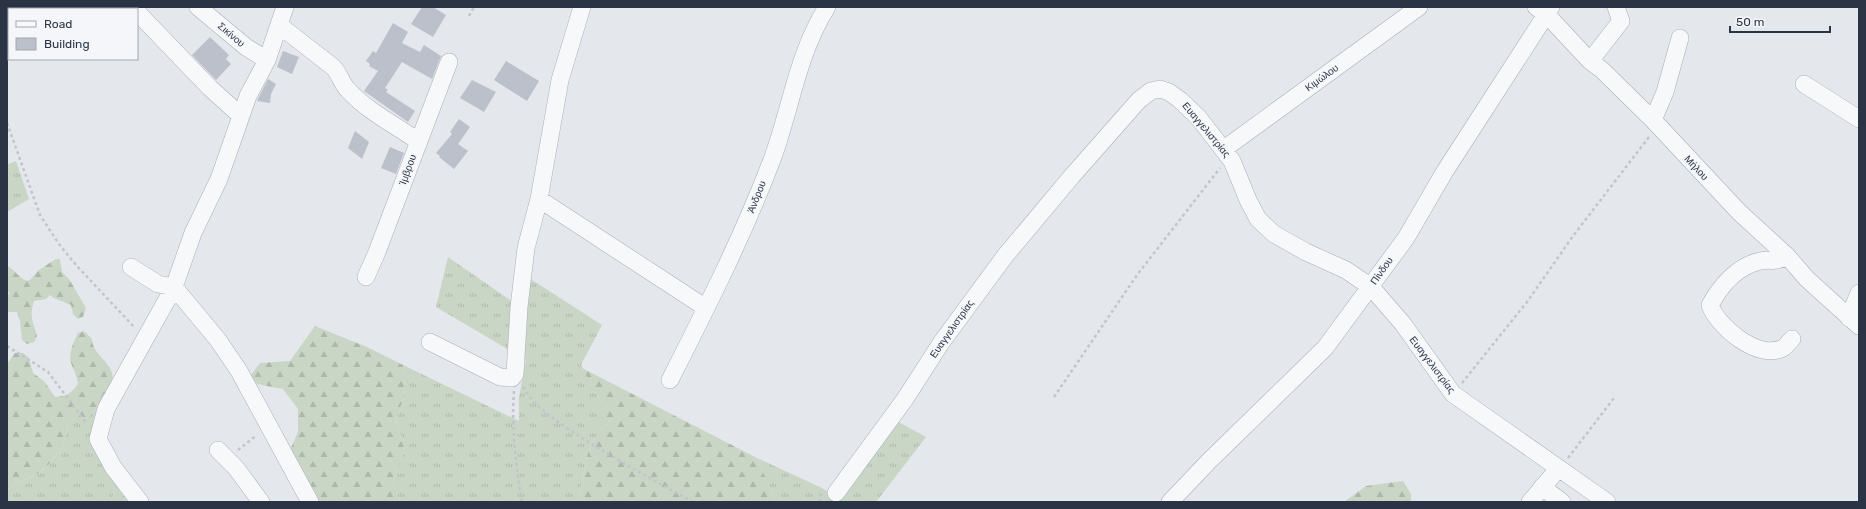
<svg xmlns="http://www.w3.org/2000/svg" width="1866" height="509" viewBox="0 0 1866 509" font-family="Rubik,sans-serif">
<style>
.grass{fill:url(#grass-tufts)}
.forest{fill:url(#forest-firs)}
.building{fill:#bbc0ca}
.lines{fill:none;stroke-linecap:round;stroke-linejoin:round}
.minor-casing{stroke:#a9aeb7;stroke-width:18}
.path{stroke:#c2c5cb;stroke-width:2.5;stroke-dasharray:3 3;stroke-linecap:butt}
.minor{stroke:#f7f8fa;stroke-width:17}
.labels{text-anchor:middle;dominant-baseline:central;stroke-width:3;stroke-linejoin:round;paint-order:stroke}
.street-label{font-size:10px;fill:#2b3445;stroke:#f4f6f9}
</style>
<defs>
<pattern id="grass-tufts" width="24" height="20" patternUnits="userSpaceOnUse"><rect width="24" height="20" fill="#c9d6c5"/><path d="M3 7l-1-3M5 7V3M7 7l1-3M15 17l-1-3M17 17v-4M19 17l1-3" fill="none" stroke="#adb8ab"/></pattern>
<pattern id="forest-firs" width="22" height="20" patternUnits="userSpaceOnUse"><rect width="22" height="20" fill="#c9d6c5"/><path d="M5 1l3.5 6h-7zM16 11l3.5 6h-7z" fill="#adb8ab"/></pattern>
</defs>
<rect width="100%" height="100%" fill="#e4e7ec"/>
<path class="grass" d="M16,161L29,199L7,212V165Z
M448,257L523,309L526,276L602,325L581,365L602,403V426L588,452L578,502H400L393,481L405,450L396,421L403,399L405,378L403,365L519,421V397L526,360L436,307Z
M99,407L103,466L116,485L111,502H7V491L17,482L28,479L40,472L49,464L63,446L68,424L74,419H86Z
M895,420L926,437L876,502H776L757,458L822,488L836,497Z"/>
<path class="forest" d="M56,259H60L62,272L69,279L86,308L83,317L78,319L73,314L71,305L54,298L50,295L46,299L34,301C29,317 33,321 37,336L34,342L27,344L22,340L20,321L17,312H7V296L10,293L7,291V266C16,270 18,278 28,281C33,278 33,276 37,272C37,271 54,260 56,259Z
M315,326L367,347L403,365L405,378L403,399L396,421L405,450L393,481L400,502H316L290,450L298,432V409L283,389L257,384L251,375L260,363L290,361Z
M84,331L92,339C92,360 131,368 102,396L103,400L99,407L86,419H74L68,424L63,446L49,464L40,472L28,479L17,482L7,491V364L15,353H23L29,358L33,373L44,381L55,397C65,397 72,393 78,384C77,376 74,371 71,363C68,354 74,341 78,333Z
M582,368L757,458L776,502H578L588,452L602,426V403Z
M1403,481L1411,494V502H1344L1366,486Z
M116,485L128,502H111Z"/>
<path class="building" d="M422,7H433L446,15L433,37L411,24Z
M393,23L408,32L402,43L420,52L424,45L441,56L432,79L402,62L385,88L388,90L386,92L415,111L408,122L364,91L378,71L369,66L370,64L366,61L373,51L376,53Z
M210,37L229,55L226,59L231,64L216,80L192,55Z
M283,51L299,57L292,74L277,67Z
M506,61L539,81L527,101L494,80Z
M268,79L276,84L271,94L270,103L257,101Z
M472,80L496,92L484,112L460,98Z
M459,119L470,127L458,144L468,151L454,169L439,157L440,156L436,153L452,134L450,132Z
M355,131L369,142L362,159L348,148Z
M390,147L404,153L396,174L381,168Z"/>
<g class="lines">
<g class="minor-casing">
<path id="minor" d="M198,7L246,47L267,60
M1536,7L1547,15L1590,61L1602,70L1653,120L1739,212L1787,256L1807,279L1859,326
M137,12L210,88L241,116
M279,25L333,67C340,74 341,83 348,90C367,111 395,125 418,141
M1590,61L1621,21L1616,7
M1804,84L1859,119
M1653,120L1665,92L1680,38
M1224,149L1419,7
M539,199L706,308
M1787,256C1775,263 1772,259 1760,261C1738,266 1721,285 1710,305C1717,326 1758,361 1783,348C1786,346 1789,342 1792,339
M131,267L158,284L174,287L218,340L239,371L310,502
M366,277L377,252L449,62
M1849,318L1859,293
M430,342L500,377L512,378L515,374L519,307L526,248L539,199L560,80L582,7
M670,380C707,307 744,234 773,157C791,107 798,53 827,7
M218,450L236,468L261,502
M1542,487L1562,502
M836,493L905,399L941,343L1005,256L1072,176L1139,100L1151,91L1160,89L1169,92L1180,100L1198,117L1232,161L1248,200L1258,219L1274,234L1306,252L1346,270L1371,287L1403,324L1453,394L1607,502
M140,502L113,467L98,439L106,409L174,287L193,233L219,179L248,96L267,60L285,7
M1170,502L1209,461L1325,348L1406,238L1445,171L1551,7
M1530,502L1558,469"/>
</g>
<path class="path" d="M469,16L474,7
M7,123L40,215L59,244L76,265L135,328
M7,346L48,372L87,424
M1462,383L1527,302L1573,236L1649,137
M523,387C536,409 561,424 582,438C618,461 655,481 693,502
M514,391C511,428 516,465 522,502
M1054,397L1137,275L1220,168
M238,450L257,435
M1568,458L1614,398
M820,502V496L822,493"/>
<use href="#minor" class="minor"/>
</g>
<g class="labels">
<g class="street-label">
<text transform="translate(231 35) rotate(40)">Σικίνου</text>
<text transform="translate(1322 78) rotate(-36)">Κιμώλου</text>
<text transform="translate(1206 130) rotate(50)">Ευαγγελιστρίας</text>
<text transform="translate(1696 168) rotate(47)">Μήλου</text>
<text transform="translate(408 170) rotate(-70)">Ίμβρου</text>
<text transform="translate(757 197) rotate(-68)">Άνδρου</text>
<text transform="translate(1382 271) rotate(-55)">Πίνδου</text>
<text transform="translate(952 329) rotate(-55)">Ευαγγελιστρίας</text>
<text transform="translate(1432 365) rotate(53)">Ευαγγελιστρίας</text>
</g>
</g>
<rect width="1866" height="509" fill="none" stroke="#2b3445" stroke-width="16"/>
<rect x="8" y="8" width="130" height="52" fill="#f4f6f9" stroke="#a4a8b1"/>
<rect x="16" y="21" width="20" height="6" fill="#f7f8fa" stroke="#a4a8b1"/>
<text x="44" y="28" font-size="12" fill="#2b3445">Road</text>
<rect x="16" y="38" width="20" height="12" fill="#bbc0ca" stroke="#a4a8b1"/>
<text x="44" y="48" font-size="12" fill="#2b3445">Building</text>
<path d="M1730 26v6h100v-6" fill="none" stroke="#2b3445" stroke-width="2"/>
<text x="1736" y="26" font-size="12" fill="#2b3445" stroke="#f4f6f9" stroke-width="3" paint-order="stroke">50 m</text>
</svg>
